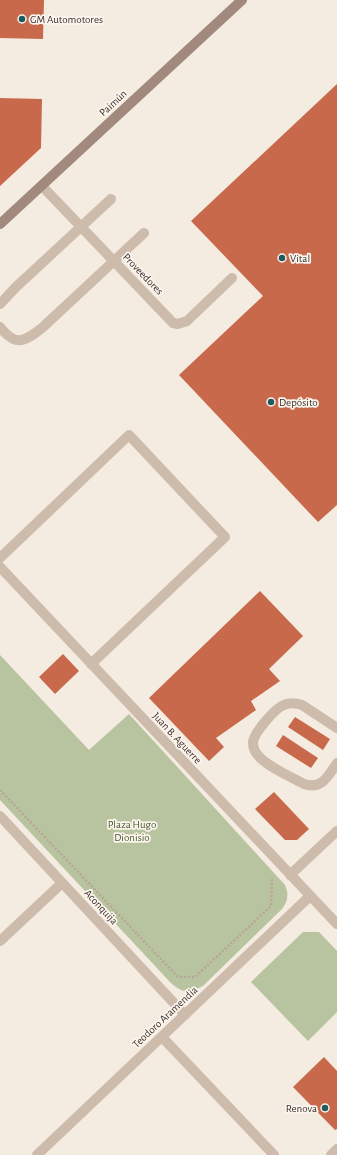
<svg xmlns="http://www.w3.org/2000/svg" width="337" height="1155" viewBox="0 0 337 1155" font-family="'Alegreya Sans',sans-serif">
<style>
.green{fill:#b8c4a0}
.building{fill:#c8694b}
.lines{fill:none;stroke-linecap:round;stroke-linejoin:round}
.path{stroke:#b9a596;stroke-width:2.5;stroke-dasharray:2 2;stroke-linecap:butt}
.lane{stroke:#cdbbac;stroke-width:10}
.street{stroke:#cdbbac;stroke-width:10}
.secondary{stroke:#a18a7d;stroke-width:10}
.poi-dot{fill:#1f5a5e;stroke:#fbf5ee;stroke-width:1.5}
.labels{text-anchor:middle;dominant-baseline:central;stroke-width:3.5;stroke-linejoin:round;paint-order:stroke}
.poi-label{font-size:11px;fill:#3b302b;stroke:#fbf5ee;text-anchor:start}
.street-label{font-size:11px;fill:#3b302b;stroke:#fbf5ee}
.park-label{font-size:11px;fill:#4a5a2e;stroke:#fbf5ee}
</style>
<rect width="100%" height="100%" fill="#f4ebe1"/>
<path class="green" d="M0,655L89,750L129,714L285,885C289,894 288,901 282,909L204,985C190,994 183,994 170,982L0,800Z
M303,932H319L337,951V1012L308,1041L251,982Z"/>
<path class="building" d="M0,0H44L43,39L0,38Z
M337,84V505L318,522L179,375L263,296L191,221Z
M0,98L42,99L41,148L0,186Z
M260,591L303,636L269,669L280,681L251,701L256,710L216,738L224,747L209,761L149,698Z
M63,654L79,671L55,694L39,677Z
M295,717L330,739L323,750L288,727Z
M283,735L318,758L311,768L276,746Z
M274,792L309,829L297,840H285L255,809Z
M324,1057L337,1071V1129L335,1130L293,1087Z"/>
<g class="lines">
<path class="path" d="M0,790L178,977H195L271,906L272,879"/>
<path class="lane" d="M42,186L173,323L178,324L187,321L232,278
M0,304L16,287L111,199
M0,327C16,347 24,342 42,328L144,233
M337,728L302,705C296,703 290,702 284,705C275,708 254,733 253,742C253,746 254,751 257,754C264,765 291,777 304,784C322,790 328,776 337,763"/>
<path class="street" d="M0,558L129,435L225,537L91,664
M0,567L337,924
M0,816L185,1015
M290,875L337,831
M0,941L62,883
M162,1037L274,1155
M37,1155L310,896
M331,1155L337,1149"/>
<path class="secondary" d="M0,224L242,0"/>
</g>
<g class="poi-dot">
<circle cx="22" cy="19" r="4"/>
<circle cx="282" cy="258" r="4"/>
<circle cx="271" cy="402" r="4"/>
<circle cx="325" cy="1108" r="4"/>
</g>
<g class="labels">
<g class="poi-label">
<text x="30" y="19">GM Automotores</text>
<text x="290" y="258">Vital</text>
<text x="279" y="402">Depósito</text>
<text x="317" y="1108" text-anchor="end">Renova</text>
</g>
<g class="street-label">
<text transform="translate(113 103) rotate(-43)">Paimún</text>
<text transform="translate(143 274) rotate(46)">Proveedores</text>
<text transform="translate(177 738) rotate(47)">Juan B. Aguerre</text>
<text transform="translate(101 907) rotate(47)">Aconquija</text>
<text transform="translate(165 1017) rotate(-43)">Teodoro Aramendia</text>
</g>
<g class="park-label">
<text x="132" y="824">Plaza Hugo<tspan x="132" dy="13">Dionisio</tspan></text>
</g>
</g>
</svg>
